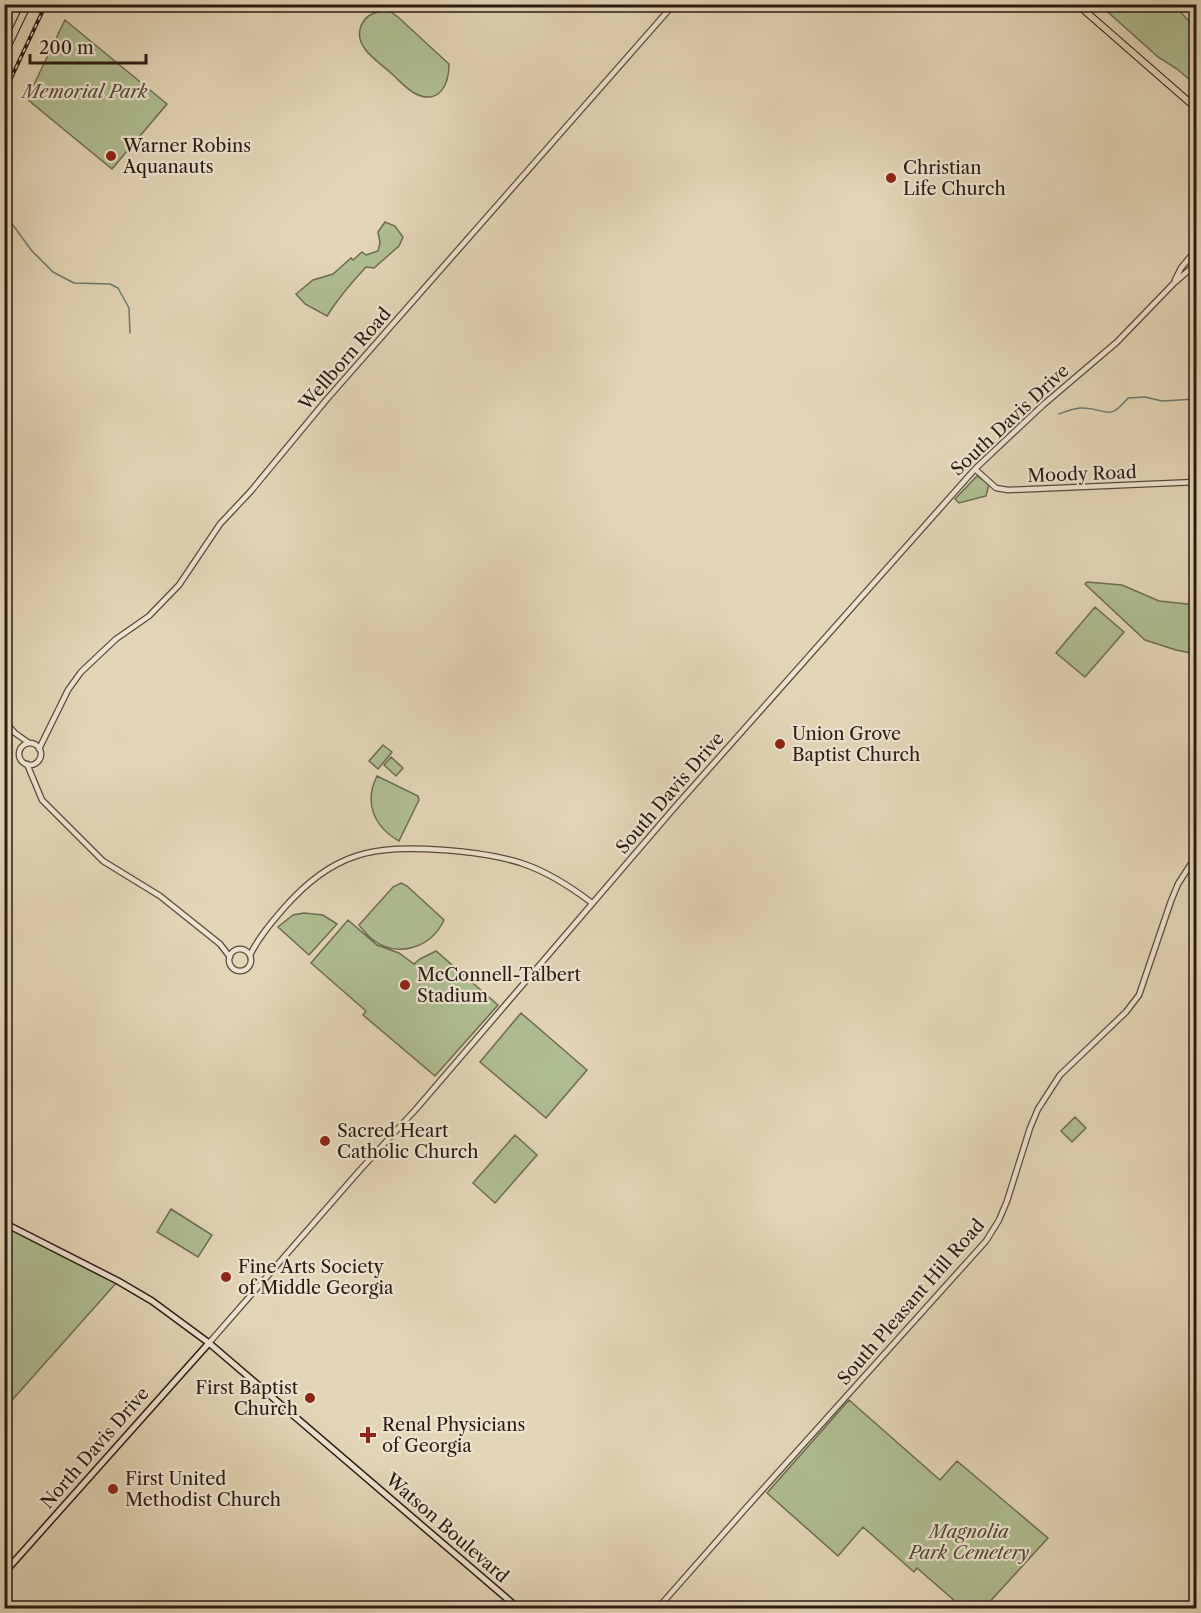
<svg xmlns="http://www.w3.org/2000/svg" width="1201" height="1613" viewBox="0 0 1201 1613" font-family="'Libre Caslon Text',serif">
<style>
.green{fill:#afbe92;stroke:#6c6c53;stroke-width:1.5}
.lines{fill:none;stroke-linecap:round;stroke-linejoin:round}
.stream{stroke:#6a7a70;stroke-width:1.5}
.tertiary-casing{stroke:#584a3d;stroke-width:7}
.secondary-casing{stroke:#291b14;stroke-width:8}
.primary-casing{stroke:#291b14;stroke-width:8}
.tertiary{stroke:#ede4d0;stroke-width:4.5}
.secondary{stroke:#ede4d0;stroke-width:5}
.primary{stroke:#e3d6b7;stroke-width:6}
.rail-casing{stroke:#291b14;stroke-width:4}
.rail{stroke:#ede4d0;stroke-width:1.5;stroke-dasharray:4.5;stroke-linecap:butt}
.poi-dot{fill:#8f2418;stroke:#ede4d0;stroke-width:2}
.labels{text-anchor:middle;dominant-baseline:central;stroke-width:4.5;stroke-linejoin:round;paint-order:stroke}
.park-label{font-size:18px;font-style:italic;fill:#514c3a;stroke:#ede4d0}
.poi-label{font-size:18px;fill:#291b14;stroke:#ede4d0;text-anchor:start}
.street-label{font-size:18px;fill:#291b14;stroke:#ede4d0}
</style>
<rect width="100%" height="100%" fill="#e3d6b7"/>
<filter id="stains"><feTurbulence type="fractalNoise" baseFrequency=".00333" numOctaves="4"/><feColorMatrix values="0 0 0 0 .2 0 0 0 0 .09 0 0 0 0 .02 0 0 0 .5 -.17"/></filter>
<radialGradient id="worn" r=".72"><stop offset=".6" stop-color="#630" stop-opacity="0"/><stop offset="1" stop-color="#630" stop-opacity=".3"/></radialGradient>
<path class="green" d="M1100,5H1174L1196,29V85L1177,69L1158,57Z
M382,11L391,12L398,17L449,64C449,84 440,105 416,94C407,90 399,80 391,73C378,61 353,47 361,26C365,16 372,13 382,11Z
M65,20L167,104L112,169L27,99Z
M385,222L395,226L403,237L399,246L374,268L366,267C351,283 339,297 327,316L305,304L296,294L313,280L333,274L351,258L353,260L362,252L366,255L378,251L380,243L378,232Z
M977,476L989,484L986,496L959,503L955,499Z
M1087,582L1122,585L1159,601L1196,605V654L1176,650L1145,640L1085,584Z
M1095,607L1124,632L1085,677L1056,653Z
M383,745L392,752L378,769L369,761Z
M391,757L403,768L396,776L384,765Z
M377,776L418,796L419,800L399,841C373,826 364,802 377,776Z
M401,883L407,886L444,920C431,948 397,959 372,939C367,935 363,930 359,925L393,887Z
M304,913L323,915L337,924L309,955L278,927L293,915Z
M348,920L377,945L399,953L414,964L420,959L436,951L498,1005L435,1076L363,1015L366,1011L311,963Z
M521,1013L587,1070L546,1118L480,1062Z
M1075,1117L1086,1128L1072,1142L1061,1131Z
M515,1135L537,1155L495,1203L473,1183Z
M171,1209L212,1235L198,1257L157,1232Z
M5,1226L118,1281L5,1408Z
M849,1400L940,1480L957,1461L1048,1538L984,1608H963L917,1568L914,1572L863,1527L838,1556L767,1493Z"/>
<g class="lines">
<path class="stream" d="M4,213L32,251L53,272L74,283L110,284L118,288L129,308L130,333
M1059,414C1067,411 1076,407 1084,408C1108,409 1108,422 1128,398L1145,397L1162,401L1196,399"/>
<g class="tertiary-casing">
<path id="tertiary" d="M1192,4L1196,8
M1175,280L1181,268L1196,250
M975,469L996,488L1008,490L1196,482
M4,721L15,733L29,743
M19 754a11 11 0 1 1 22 0a11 11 0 1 1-22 0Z
M39,749L68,690L81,672L116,639L149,616L179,585L220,524L251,491L327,399L674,4
M27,764L42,800L103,861L160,896L220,944L230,957
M229 960a11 11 0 1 1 22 0a11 11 0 1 1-22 0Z
M250,955C259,937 271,923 284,908C333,852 373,845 444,850C509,855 541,864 592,903
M209,1343L360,1170L417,1108L675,807L975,469L1043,405L1117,342L1174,283L1196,264
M658,1608L746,1508L986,1241L999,1220L1007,1201L1030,1128L1038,1109L1060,1075L1126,1012L1139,995L1171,901L1178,884L1196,856"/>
</g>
<g class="secondary-casing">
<path id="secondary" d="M4,1223L118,1281L152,1301L209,1343L518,1608
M4,1573L209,1343"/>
</g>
<g class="primary-casing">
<path id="primary" d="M1077,4L1196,108
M4,54L28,4"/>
</g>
<use href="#tertiary" class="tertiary"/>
<use href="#secondary" class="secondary"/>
<use href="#primary" class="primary"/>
<g class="rail-casing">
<path id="rail" d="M4,93L46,4"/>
</g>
<use href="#rail" class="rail"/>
</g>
<g class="poi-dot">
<circle cx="111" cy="156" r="6"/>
<circle cx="891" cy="178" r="6"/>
<circle cx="780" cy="744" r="6"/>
<circle cx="405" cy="985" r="6"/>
<circle cx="325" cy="1141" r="6"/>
<circle cx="226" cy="1277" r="6"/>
<circle cx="310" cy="1398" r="6"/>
<path d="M365 1426h6v6h6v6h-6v6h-6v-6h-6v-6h6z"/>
<circle cx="113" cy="1489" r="6"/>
</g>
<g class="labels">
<g class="park-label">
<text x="85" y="92">Memorial Park</text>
<text x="969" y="1532">Magnolia<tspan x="969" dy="21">Park Cemetery</tspan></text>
</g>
<g class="poi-label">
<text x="123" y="146">Warner Robins<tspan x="123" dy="21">Aquanauts</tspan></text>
<text x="903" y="168">Christian<tspan x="903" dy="21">Life Church</tspan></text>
<text x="792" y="734">Union Grove<tspan x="792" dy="21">Baptist Church</tspan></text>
<text x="417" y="975">McConnell-Talbert<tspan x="417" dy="21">Stadium</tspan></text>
<text x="337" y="1131">Sacred Heart<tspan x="337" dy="21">Catholic Church</tspan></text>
<text x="238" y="1267">Fine Arts Society<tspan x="238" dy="21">of Middle Georgia</tspan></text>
<text x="298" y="1388" text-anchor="end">First Baptist<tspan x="298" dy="21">Church</tspan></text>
<text x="382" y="1425">Renal Physicians<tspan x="382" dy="21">of Georgia</tspan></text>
<text x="125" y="1479">First United<tspan x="125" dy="21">Methodist Church</tspan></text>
</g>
<g class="street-label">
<text transform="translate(345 359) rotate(-49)">Wellborn Road</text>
<text transform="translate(1010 420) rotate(-43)">South Davis Drive</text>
<text transform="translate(1082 474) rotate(-2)">Moody Road</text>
<text transform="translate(670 793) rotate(-49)">South Davis Drive</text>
<text transform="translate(911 1302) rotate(-49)">South Pleasant Hill Road</text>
<text transform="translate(95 1448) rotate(-49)">North Davis Drive</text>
<text transform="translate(447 1528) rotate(41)">Watson Boulevard</text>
</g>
</g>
<rect width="1201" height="1613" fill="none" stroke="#e3d6b7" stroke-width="24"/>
<rect x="6" y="6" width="1189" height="1601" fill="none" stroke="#291b14" stroke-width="3"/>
<rect x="12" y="12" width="1177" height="1589" fill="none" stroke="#291b14" stroke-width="1.5"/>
<path d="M30 54v9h116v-9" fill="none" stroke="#291b14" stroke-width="3"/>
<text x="39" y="54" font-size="18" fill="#291b14" stroke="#ede4d0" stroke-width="4.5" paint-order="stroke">200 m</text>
<rect width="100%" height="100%" filter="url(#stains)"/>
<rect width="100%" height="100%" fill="url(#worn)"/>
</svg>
